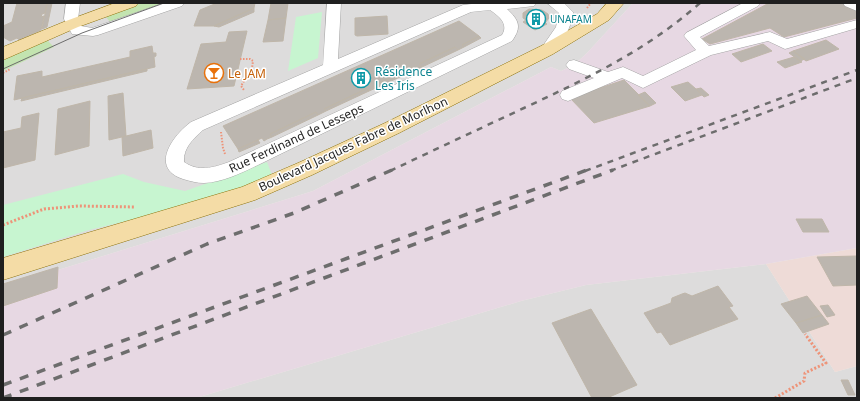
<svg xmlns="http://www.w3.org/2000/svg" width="860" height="401" viewBox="0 0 860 401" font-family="'Noto Sans',sans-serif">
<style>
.residential{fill:#dddcdc}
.commercial{fill:#eedbd7}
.industrial{fill:#e7d8e3}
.grass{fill:#c3e4b0}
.park{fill:#c7f5d0}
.building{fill:#bcb6af;stroke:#bfb6a9}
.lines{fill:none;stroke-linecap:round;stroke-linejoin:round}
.minor-casing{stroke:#a3a3a3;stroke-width:1}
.major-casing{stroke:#8d730d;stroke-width:1}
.path-far1{stroke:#ee9378;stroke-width:2;stroke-dasharray:1.5 1.5;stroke-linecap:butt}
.path{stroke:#ee9378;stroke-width:3;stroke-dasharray:2 2;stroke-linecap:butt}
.minor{fill:#fff;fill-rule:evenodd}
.major{fill:#f4dca6;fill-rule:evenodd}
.tram{stroke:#6d6d6d;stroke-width:1}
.rail-far1{stroke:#6d6d6d;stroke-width:2.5;stroke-dasharray:6 6;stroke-linecap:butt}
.rail{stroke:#6d6d6d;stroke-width:3.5;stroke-dasharray:9 9;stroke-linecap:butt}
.labels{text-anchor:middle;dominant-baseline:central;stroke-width:3;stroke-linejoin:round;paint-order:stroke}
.far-culture-label{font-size:10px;fill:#0d838f;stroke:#fff;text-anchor:start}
.culture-label{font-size:12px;fill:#0d838f;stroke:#fff;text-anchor:start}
.food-label{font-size:12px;fill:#c56008;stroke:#fff;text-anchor:start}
.street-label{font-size:12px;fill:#1f1f1f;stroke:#fff}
</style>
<rect width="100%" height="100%" fill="#efede6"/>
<path class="residential" d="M3,3H633L587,53L574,65L561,71L551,67L313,191L3,287Z
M766,264L835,372L857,366V398H196L521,301L586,285Z"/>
<path class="commercial" d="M857,248V366L835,372L766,264Z"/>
<path class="industrial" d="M633,3H857V248L766,264L586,285L521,301L196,398H3V287L313,191L551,67L561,71L574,65L587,53Z"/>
<path class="grass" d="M141,3H171L112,24L105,16Z
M47,40L54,47L3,71V60Z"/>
<path class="park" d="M322,12L318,58L288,71L296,17Z
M267,162L272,175L226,194L169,211L89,230L3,257V205L123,174L144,182L185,191Z"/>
<path class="building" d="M17,3H47L45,13L42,14L41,17L44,16L41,30L19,40L17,38L10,41L3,37V26L12,22Z
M52,3L47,27L42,29L47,4Z
M217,3H255L254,8L214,26H194L200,10Z
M271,3H288L286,18L268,20Z
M769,3H844L857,11V18L784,37L770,28L710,44L702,39Z
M254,8V12L219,27L214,26Z
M529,9L542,10L548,14L549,18L545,23L547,24L535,30L523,22L526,20L523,18V13Z
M387,16L388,34L357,36L355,35V18Z
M286,18L283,41L263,42L268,20Z
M459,21L479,36L462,45L464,47L458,50L455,47L419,64L422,67L415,70L412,67L373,86L376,88L369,91L366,89L324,109L326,111L318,115L316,112L270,134L272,137L267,139L264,141L262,138L238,149L223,126Z
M247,31L234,86L187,89L201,44L226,42L229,32Z
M479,36L481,38L464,47L462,45Z
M826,40L839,49L806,61L793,51Z
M763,44L772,51L741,62L732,54Z
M152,46L153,53H156V56L154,57L155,67L14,100L17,76L42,71V77L130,57V51Z
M455,47L458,50L422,67L419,64Z
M793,51L805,59L800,61L789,53Z
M794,57L802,62L785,68L777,62Z
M412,67L415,70L376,88L373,86Z
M147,69V71L21,101L22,98Z
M624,80L650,106L594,123L570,98Z
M688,82L696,89L702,95L685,101L671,87Z
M701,88L709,95L704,97L696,89Z
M366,89L369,91L326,111L324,109Z
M645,92L656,103L650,106L638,95Z
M123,93L126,136L109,140L108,96Z
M90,101L89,146L55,155L58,109Z
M316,112L318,115L272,137L270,134Z
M39,113L35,160L3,168V132L21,128L22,117Z
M151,130L153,148L123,156L122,137Z
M258,140L260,143L239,152L238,149Z
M796,219H822L829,232H803Z
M857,256V285L833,286L817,257Z
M58,267L57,288L3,306V284Z
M718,286L733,306L729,307L738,319L670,345L661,332L657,333L644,313L671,303L672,298L682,294L685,293L692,296Z
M807,296L822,315L796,323L781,304Z
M828,305L835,315L827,317L820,306Z
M591,309L637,385L607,398H592L552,323Z
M822,315L829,324L803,333L796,323Z
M841,380H848L855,395H848Z"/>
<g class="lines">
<g class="minor-casing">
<path id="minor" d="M66,3H80L78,19L81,26L92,28L164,3H184L182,6L98,35L93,36L72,34L64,19Z
M327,3H341L338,59L463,5L480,3H536L534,6L507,9C519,20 522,27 512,41L260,164C243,172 224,182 204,183C197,183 190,181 183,179C149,168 173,135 191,122L323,65ZM490,10C499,16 509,24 502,35L229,162C213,168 198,172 184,162C183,148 193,139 203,130L471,12Z
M547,3H564L573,12C573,23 561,49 551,54C548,55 545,54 542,53L540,50L556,27L559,13Z
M743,3H760L758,6L700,37L709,46L770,32L787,39L857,20V28L785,49L768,41L711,55L643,88L622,78L568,101L562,99L560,95L562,91L594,78L569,69L566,65L569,61L574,60L608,72L623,67L643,76L696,50L684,36L686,33Z
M843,3H857V11L845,6Z"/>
</g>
<g class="major-casing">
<path id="major" d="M115,3H138L136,6L78,27L3,60V47L66,21Z
M607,3H624L609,20L553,54L399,133L312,175L255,200L3,280V258L242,187L298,163L385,123L541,46L597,14Z"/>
</g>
<path class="path-far1" d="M587,8L591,3
M240,59H250L253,61L252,68L241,86L244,90
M3,73L10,69
M221,132L223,148L225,154"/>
<path class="path" d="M3,225L44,209L79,206L135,207
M775,398L804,381L805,373L826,363L805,334"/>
<use href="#minor" class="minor"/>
<use href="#major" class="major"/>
<path class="tram" d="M3,69L82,33L164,3"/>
<path class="rail-far1" d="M390,171C434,150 479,129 524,108C588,78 647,50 700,3
M585,171L857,70
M610,171L857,78"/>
<path class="rail" d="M3,335L207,244L294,213L392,170
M3,385L587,170
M3,398L613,170"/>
</g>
<defs>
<g id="building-ring" transform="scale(1)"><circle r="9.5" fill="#fff" stroke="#0f9aa8" stroke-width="1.5"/><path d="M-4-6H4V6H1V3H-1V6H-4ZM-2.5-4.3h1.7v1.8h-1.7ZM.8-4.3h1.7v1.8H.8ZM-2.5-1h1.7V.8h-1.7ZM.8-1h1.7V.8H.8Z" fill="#0f9aa8"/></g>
<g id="bar-ring" transform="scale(1)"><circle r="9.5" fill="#fff" stroke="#e8710a" stroke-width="1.5"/><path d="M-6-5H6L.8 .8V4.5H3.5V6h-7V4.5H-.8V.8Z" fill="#e8710a"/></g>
</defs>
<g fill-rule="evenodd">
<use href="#building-ring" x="536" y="19"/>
<use href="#bar-ring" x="214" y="73"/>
<use href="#building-ring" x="361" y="78"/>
</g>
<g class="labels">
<g class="far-culture-label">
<text x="550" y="19">UNAFAM</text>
</g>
<g class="culture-label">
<text x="375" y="71">Résidence<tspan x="375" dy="14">Les Iris</tspan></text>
</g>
<g class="food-label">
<text x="228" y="73">Le JAM</text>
</g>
<g class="street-label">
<text transform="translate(296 138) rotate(-25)">Rue Ferdinand de Lesseps</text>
<text transform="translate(353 144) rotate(-25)">Boulevard Jacques Fabre de Morlhon</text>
</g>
</g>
<rect width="860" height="401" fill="none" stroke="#1f1f1f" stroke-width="8"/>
</svg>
